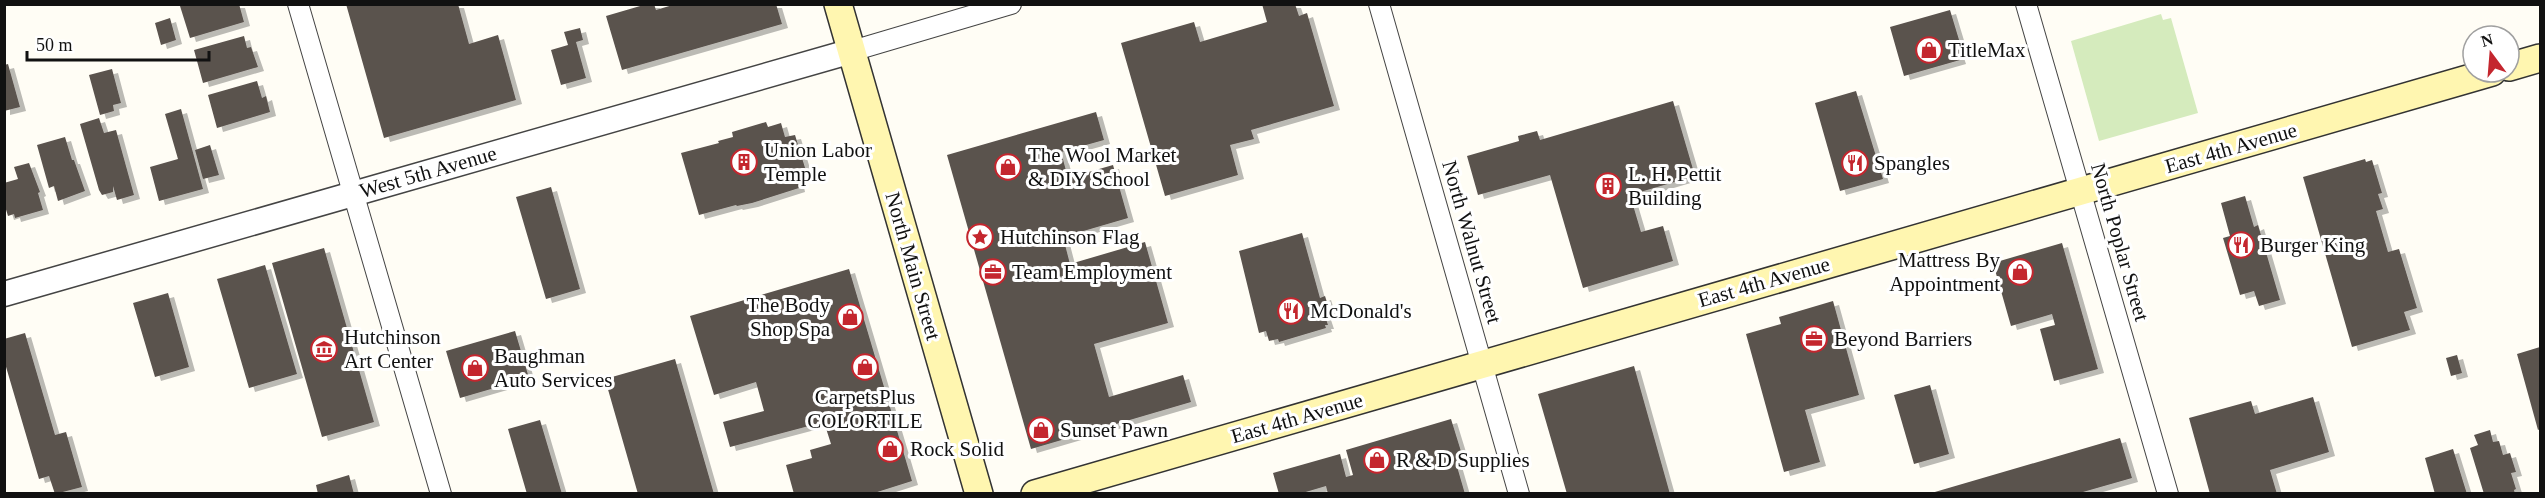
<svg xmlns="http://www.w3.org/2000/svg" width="2545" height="498" viewBox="0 0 2545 498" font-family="'Times New Roman',serif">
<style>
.green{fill:#d5ebbd}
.building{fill:#5a524d;filter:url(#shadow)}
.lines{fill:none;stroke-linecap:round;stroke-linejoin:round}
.minor-casing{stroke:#444;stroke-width:22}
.tertiary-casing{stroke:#444;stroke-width:27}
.secondary-casing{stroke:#333;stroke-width:30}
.minor{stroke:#fff;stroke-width:20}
.tertiary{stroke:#fff;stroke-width:24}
.secondary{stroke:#fff6b0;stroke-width:27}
.labels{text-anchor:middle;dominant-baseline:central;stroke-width:6;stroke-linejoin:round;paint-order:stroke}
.poi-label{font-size:21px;fill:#111;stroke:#fff;text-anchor:start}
.street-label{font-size:21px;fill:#111;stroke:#fff}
</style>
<defs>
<filter id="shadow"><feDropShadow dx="6" dy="4" stdDeviation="0" flood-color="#0004"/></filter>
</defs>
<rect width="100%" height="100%" fill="#fffdf5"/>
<path class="green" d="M2161,14L2163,20L2171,18L2198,113L2099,141L2071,41Z"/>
<path class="building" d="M185,4H239L244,22L190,38L180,6Z
M346,4H458L469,44L498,35L516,100L384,138Z
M647,4H654L656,10L676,4H776L782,24L622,70L606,16Z
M1262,4H1295L1299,16L1307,13L1334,106L1251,130L1254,139L1230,145L1238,175L1165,196L1121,43L1194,22L1200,42L1267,22Z
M1950,10L1963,53L1958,54L1960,60L1904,76L1890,27Z
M170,18L176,40L161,45L155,23Z
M580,28L583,40L576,42L586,78L561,85L551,50L568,45L564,32Z
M244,36L247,48L251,47L258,67L203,83L194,50Z
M8,64L20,107L4,111V65Z
M112,69L121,103L113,105L114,111L100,115L89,75Z
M257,81L262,98L266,96L270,112L217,128L208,95Z
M1856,91L1883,179L1840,191L1815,103Z
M1673,101L1695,176L1630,195L1641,232L1663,226L1673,261L1583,288L1550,175L1478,195L1467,156L1519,141L1518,136L1537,131L1540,140Z
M181,109L203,189L159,201L150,167L178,159L165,114Z
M1096,112L1104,140L1061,152L1068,178L1113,165L1128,218L1063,237L1070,264L1145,242L1168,323L1094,344L1109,397L1183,375L1191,402L1031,449L947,155Z
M99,118L104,133L116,130L134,195L117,200L113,186V192L102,195L99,190L80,124Z
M766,122L768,127L781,123L785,137L795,135L806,171L796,174L799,188L752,203L737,206L736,205L699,215L681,153L719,143L718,141L733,137L732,132Z
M65,137L72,160H74L85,191L58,201L54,186L49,188L37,145Z
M210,145L219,175L203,179L195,150Z
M2365,159L2366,162L2372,160L2382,193L2378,194L2383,209L2376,211L2388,252L2399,249L2417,308L2404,312L2410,330L2352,347L2303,177Z
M29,163L40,192L38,193L43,210L15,218L14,214L8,216L4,203V183L18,179L14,167Z
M551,187L580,289L546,299L516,197Z
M2245,196L2254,227L2258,225L2280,300L2259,306L2254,291L2240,295L2223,238L2230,236L2221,203Z
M1302,233L1320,298L1325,296L1330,312L1324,313L1328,325H1325L1326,328L1279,342L1278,339L1269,341L1266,331L1259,333L1239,251Z
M2062,243L2098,369L2054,381L2040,329L2055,325L2052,314L2011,326L1993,263Z
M324,248L374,422L322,437L272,263Z
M265,265L297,374L249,388L217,279Z
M849,269L912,481L871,494H794L786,465L812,458L810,450L831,444L824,422L730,447L723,422L764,411L756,382L714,395L690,316Z
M168,293L189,367L155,377L133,303Z
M1833,301L1859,395L1805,410L1820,462L1784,472L1746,334L1781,324L1779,317Z
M515,331L529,378L460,398L446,351Z
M25,333L55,435L66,432L82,487L55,494L49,476L39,479L4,360V339Z
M2540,347V429L2538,430L2517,354Z
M2457,355L2462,373L2451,376L2446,358Z
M675,359L714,494H638L605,379Z
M1634,366L1670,494H1567L1538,394Z
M1930,385L1949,454L1914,464L1894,395Z
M2313,397L2329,452L2270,470L2277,494H2210L2189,418L2251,401L2255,414Z
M1451,419L1464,461L1456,463L1465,494H1328L1326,486L1299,494H1279L1273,473L1340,454L1346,477L1353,475L1346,450Z
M540,420L562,494H527L508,429Z
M2490,430L2493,442L2499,441L2503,455L2510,453L2516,472L2511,473L2516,489L2514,490L2515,494H2484L2470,448L2478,445L2474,435Z
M2120,438L2132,478L2076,494H1928Z
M2453,449L2467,494H2435L2425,458Z
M349,475L354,494H318L316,485Z"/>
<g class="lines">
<g class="minor-casing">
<path id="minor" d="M298,4L441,494
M1379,4L1519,494
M2026,4L2168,494
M852,51L1011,4"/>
</g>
<g class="tertiary-casing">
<path id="tertiary" d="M4,294L852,51"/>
</g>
<g class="secondary-casing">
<path id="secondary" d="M838,4L979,494
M2509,67L2540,58
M1035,494L2492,72"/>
</g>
<use href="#minor" class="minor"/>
<use href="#tertiary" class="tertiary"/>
<use href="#secondary" class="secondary"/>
</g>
<defs>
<g id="shop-ring" transform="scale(1.35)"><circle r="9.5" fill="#fff" stroke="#c4262e" stroke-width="1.5"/><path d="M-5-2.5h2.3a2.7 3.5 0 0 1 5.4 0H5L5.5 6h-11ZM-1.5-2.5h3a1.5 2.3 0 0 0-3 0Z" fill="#c4262e"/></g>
<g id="building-ring" transform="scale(1.35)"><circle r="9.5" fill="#fff" stroke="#c4262e" stroke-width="1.5"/><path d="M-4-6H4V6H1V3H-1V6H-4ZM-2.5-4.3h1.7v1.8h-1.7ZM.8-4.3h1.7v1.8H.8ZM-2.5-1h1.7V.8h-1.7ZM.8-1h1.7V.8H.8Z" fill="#c4262e"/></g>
<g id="restaurant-ring" transform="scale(1.35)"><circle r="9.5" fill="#fff" stroke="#c4262e" stroke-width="1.5"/><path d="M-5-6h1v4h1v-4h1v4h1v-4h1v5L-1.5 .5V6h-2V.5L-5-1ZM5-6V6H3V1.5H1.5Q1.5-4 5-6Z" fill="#c4262e"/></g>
<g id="sight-ring" transform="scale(1.35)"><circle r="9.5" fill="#fff" stroke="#c4262e" stroke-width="1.5"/><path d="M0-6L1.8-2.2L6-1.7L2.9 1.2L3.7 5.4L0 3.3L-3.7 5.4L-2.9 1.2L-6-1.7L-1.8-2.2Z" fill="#c4262e"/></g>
<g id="office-ring" transform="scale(1.35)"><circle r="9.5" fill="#fff" stroke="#c4262e" stroke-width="1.5"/><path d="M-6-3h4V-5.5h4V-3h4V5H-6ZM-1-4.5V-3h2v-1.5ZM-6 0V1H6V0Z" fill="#c4262e"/></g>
<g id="museum-ring" transform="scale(1.35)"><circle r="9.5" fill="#fff" stroke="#c4262e" stroke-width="1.5"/><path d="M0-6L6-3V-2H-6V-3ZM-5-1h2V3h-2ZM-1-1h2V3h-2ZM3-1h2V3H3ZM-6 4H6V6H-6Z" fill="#c4262e"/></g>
</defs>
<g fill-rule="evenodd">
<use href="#shop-ring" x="1929" y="50"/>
<use href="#building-ring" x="744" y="162"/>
<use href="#restaurant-ring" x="1855" y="163"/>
<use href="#shop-ring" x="1008" y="167"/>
<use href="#building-ring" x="1608" y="186"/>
<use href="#sight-ring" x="980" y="237"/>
<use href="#restaurant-ring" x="2241" y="245"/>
<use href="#office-ring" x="993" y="272"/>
<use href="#shop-ring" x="2020" y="272"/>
<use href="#restaurant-ring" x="1291" y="311"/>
<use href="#shop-ring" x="850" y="317"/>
<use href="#office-ring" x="1814" y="339"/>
<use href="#museum-ring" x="324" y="349"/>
<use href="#shop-ring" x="865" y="367"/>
<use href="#shop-ring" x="475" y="368"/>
<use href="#shop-ring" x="1041" y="430"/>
<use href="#shop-ring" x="890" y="449"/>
<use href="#shop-ring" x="1377" y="460"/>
</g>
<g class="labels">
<g class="poi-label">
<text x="1948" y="50">TitleMax</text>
<text x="764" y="150">Union Labor<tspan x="764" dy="24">Temple</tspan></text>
<text x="1028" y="155">The Wool Market<tspan x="1028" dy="24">&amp; DIY School</tspan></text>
<text x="1874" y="163">Spangles</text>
<text x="1628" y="174">L. H. Pettit<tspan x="1628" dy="24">Building</tspan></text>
<text x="1000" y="237">Hutchinson Flag</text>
<text x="2260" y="245">Burger King</text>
<text x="2000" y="260" text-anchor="end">Mattress By<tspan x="2000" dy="24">Appointment</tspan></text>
<text x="1012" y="272">Team Employment</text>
<text x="830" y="305" text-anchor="end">The Body<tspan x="830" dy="24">Shop Spa</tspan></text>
<text x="1310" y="311">McDonald's</text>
<text x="344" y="337">Hutchinson<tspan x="344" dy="24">Art Center</tspan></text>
<text x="1834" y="339">Beyond Barriers</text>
<text x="494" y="356">Baughman<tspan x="494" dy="24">Auto Services</tspan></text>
<text x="865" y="397" text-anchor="middle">CarpetsPlus<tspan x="865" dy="24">COLORTILE</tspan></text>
<text x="1060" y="430">Sunset Pawn</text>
<text x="910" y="449">Rock Solid</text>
<text x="1396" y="460">R &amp; D Supplies</text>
</g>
<g class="street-label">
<text transform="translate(2231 148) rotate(-16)">East 4th Avenue</text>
<text transform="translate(428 172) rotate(-16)">West 5th Avenue</text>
<text transform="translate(1472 242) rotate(74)">North Walnut Street</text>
<text transform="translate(2120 242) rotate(74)">North Poplar Street</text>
<text transform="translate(913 266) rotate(74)">North Main Street</text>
<text transform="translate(1764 282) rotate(-16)">East 4th Avenue</text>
<text transform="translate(1297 418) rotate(-16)">East 4th Avenue</text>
</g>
</g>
<rect width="2545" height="498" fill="none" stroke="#111111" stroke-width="12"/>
<g transform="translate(2491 54) rotate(344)"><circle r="28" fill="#ffffff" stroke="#a0a0a0" stroke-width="1.5"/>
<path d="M0-4.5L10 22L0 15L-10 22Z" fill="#c4262e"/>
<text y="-9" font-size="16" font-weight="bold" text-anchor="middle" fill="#111111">N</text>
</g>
<path d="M27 51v9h182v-9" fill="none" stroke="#111111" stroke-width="3"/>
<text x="36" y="51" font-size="18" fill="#111111" stroke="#ffffff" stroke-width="4.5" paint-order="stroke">50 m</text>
</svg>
